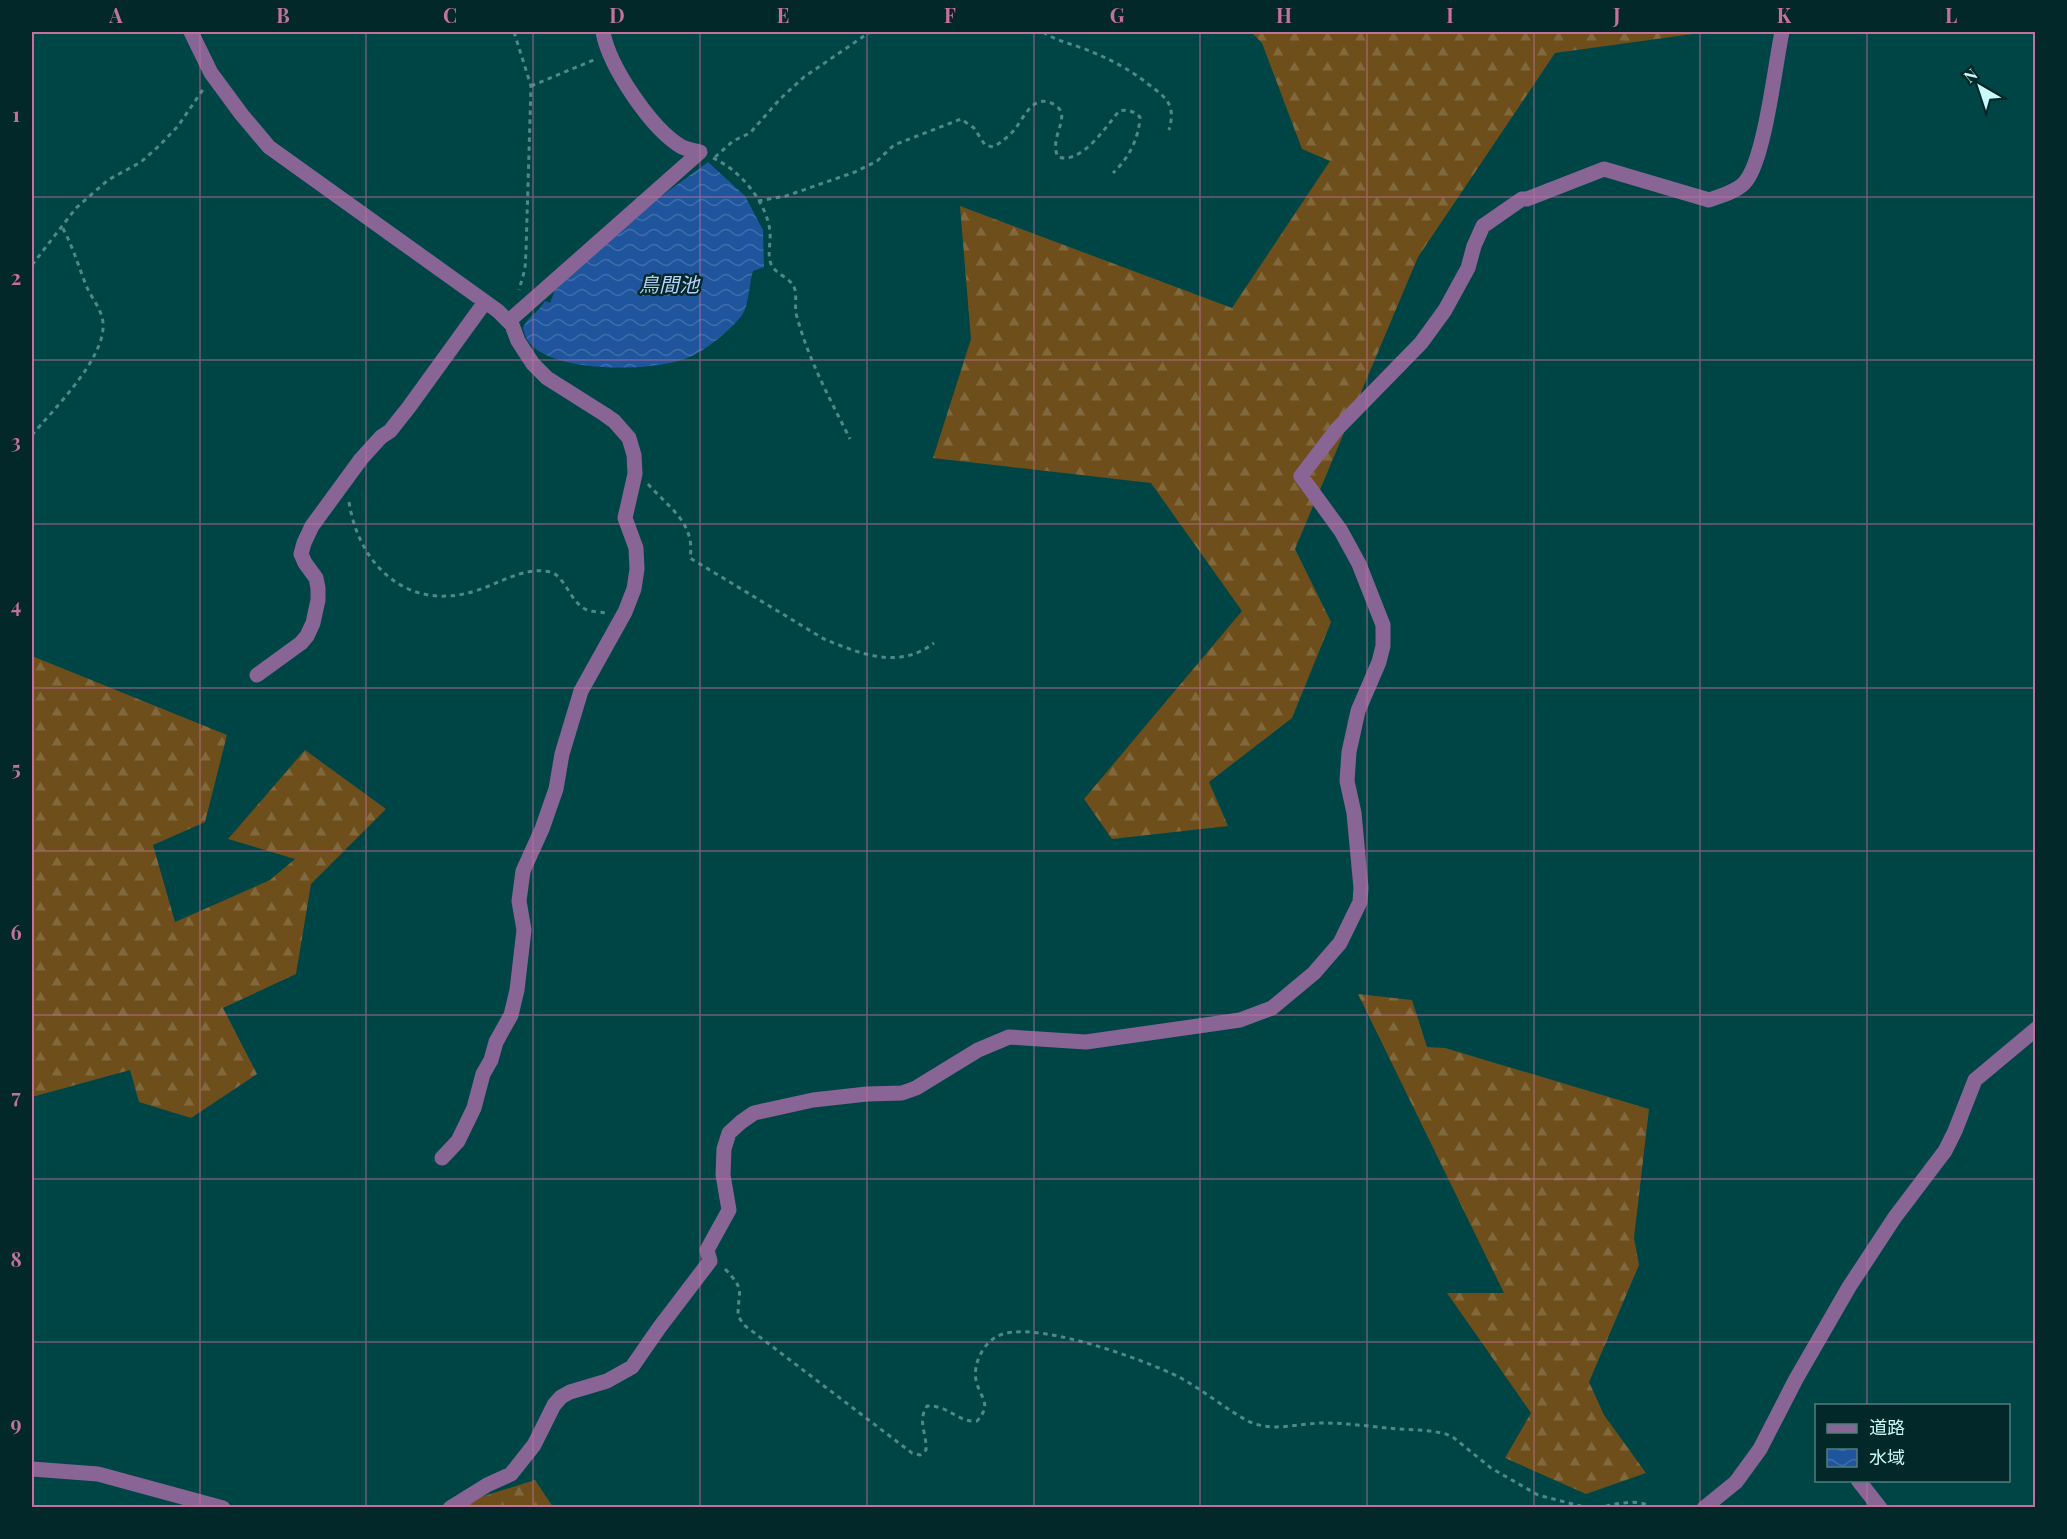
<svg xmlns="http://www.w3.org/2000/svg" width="2067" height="1539" viewBox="0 0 2067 1539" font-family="'Playfair Display','Noto Sans JP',serif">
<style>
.forest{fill:url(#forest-firs)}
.water{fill:url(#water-waves)}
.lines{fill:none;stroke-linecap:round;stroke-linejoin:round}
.path{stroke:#4b898a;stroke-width:3;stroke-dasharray:4.5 4.5;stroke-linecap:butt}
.minor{stroke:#896596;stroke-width:15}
.grid{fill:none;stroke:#c4729b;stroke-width:1.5;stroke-opacity:0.55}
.labels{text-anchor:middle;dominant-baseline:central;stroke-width:5;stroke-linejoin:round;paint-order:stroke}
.water-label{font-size:20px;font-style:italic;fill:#b6d2fa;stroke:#032829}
.neatline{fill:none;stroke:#c4729b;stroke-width:2}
.grid-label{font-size:20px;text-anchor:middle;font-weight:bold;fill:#c4729b}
</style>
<defs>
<pattern id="forest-firs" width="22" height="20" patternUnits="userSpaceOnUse" patternTransform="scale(1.5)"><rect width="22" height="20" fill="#6e4f1b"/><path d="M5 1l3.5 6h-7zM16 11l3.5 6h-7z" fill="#81693d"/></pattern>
<pattern id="water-waves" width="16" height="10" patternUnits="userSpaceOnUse" patternTransform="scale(1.5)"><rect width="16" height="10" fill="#1f559c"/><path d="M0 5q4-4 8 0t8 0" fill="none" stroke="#3e6eab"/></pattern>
</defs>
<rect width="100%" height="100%" fill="#004546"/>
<path class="forest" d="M1251,32H1707L1555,53L1418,257L1295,549L1331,622L1292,718L1209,782L1228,826L1112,839L1084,799L1242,611L1151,483L933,458L971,339L960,206L1232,308L1330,161L1302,149L1262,43Z
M32,656L227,735L205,822L153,845L175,922L270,880L295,859L228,839L305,750L386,809L311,884L296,974L223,1008L257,1074L191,1118L139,1102L130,1070L32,1097Z
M1358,994L1412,1000L1427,1047L1445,1048L1649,1109L1634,1238L1639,1265L1589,1382L1604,1415L1646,1473L1586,1494L1505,1458L1531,1413L1447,1293H1504Z
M535,1480L553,1507L446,1508Z"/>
<path class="water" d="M708,162L745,196L763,230L764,267L753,271C749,284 749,306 742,315C731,330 704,352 687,358C654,372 551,374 528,341C526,338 524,332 523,328C527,317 539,312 545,301L550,303L555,290L633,217Z"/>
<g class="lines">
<path class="path" d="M514,32L531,86L526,251L525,269L519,290
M975,32H983
M1043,32C1055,40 1068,43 1082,48C1106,57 1128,68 1148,84C1167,98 1176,105 1169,130
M531,86L596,59
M715,157L733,141L750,133L780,99L804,77L870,32
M713,158C740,170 767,202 770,232C771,242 767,254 771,264C775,275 792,277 795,290C797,299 794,308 797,317C809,361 830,399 850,439
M758,201L786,196L855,172L877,161L894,145L961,119L974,128L985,145L993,147C1002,142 1009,136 1015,129C1025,116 1034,92 1055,105C1073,116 1048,137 1058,157C1081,165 1106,127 1119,111C1128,109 1133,111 1140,117C1139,139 1128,159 1113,173
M32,265L76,208L108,180L141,162L159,146L178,126L204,88
M32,435C53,410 106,358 103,323C102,309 91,298 86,285C78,265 72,244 61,225
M648,484C668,507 696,523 690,558L824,639C861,654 898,670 934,643
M349,502C359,566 408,612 475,591C499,584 524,566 550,572C565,575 570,603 587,610C593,612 600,612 605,613
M725,1269C746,1291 738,1289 738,1316L744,1325L912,1453L920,1455L926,1450C927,1433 917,1422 927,1406C949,1405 958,1423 977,1421C993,1403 980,1399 976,1380C973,1365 982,1345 996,1337C1029,1317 1145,1360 1179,1377C1203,1390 1224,1408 1248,1421C1272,1433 1298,1423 1324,1423C1345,1423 1366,1426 1387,1428C1406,1430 1427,1429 1446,1434L1454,1438L1491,1468L1538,1495L1588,1508
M1597,1508C1612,1505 1639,1497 1652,1508"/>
<path class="minor" d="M191,32L211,73L242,115L269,147L498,311L512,325L518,341L533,364L547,378L604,414L614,421L629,438L634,455L635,474L625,518L636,548L637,569L634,589L625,612L581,691L562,754L556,789L542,829L523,871L519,901L524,930L517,990L511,1015L496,1042L491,1060L483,1074L474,1108L458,1141L442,1158
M509,321L700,152C694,150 688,150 682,147C651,129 609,66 603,32
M257,675L301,643L307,636L313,623L318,600V588L316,578L305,563L301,554L304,543L312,526L361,459L381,437L390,431L409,407L485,302
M32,1469L98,1474L223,1508
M1858,1480L1880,1508
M450,1508L487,1485L511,1474L534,1445L554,1405L561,1397L570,1392L607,1381L632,1367L659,1328L710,1261L707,1250L729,1210L723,1175L724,1149L729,1133L741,1122L754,1113L813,1100L867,1094L902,1093L916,1088L978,1050L1009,1037L1086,1042L1240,1020L1272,1008L1314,973L1340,943L1360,902L1361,888L1354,813L1347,781L1349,752L1358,711L1379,662L1383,646V625L1359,564L1341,531L1301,476L1337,429L1421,343L1445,310L1468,268L1474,246L1483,226L1522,199H1527L1604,169L1709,200C1720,196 1739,191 1746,181C1765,157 1775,65 1782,32
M1704,1508L1736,1482L1760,1449L1796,1379L1849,1287L1895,1217L1945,1151L1955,1131L1975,1080L2036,1029"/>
</g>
<path class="grid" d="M200,32V1508M366,32V1508M533,32V1508M700,32V1508M867,32V1508M1034,32V1508M1200,32V1508M1367,32V1508M1534,32V1508M1700,32V1508M1867,32V1406M32,197H2036M32,360H2036M32,524H2036M32,688H2036M32,851H2036M32,1015H2036M32,1179H2036M32,1342H2036M1867,1480V1508"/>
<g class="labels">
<g class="water-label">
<text x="669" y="283">鳥間池</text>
</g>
</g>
<rect width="2067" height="1539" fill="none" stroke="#032829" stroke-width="66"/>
<rect x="1815" y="1404" width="195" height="78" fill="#032829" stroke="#527c7d" stroke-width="1.5"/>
<rect x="1827" y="1424" width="30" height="9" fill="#896596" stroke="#527c7d" stroke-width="1.5"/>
<text x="1869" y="1434" font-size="18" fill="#c8fafa">道路</text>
<rect x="1827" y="1449" width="30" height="18" fill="url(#water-waves)" stroke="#527c7d" stroke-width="1.5"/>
<text x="1869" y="1464" font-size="18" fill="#c8fafa">水域</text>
<g transform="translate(1980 87) rotate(321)" stroke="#032829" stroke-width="4.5" paint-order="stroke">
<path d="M0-4.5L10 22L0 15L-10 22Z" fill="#c8fafa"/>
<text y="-9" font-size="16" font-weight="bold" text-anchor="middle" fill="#c8fafa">N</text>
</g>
<rect x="33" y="33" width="2001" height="1473" class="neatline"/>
<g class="grid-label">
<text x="116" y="23">A</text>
<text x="283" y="23">B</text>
<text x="450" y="23">C</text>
<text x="617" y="23">D</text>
<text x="783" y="23">E</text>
<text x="950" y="23">F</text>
<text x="1117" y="23">G</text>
<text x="1284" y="23">H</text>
<text x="1450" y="23">I</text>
<text x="1617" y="23">J</text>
<text x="1784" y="23">K</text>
<text x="1951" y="23">L</text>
<text x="16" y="122">1</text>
<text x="16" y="285">2</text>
<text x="16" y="449">3</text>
<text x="16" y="613">4</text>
<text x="16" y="776">5</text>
<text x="16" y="940">6</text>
<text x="16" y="1104">7</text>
<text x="16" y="1267">8</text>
<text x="16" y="1431">9</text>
</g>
</svg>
